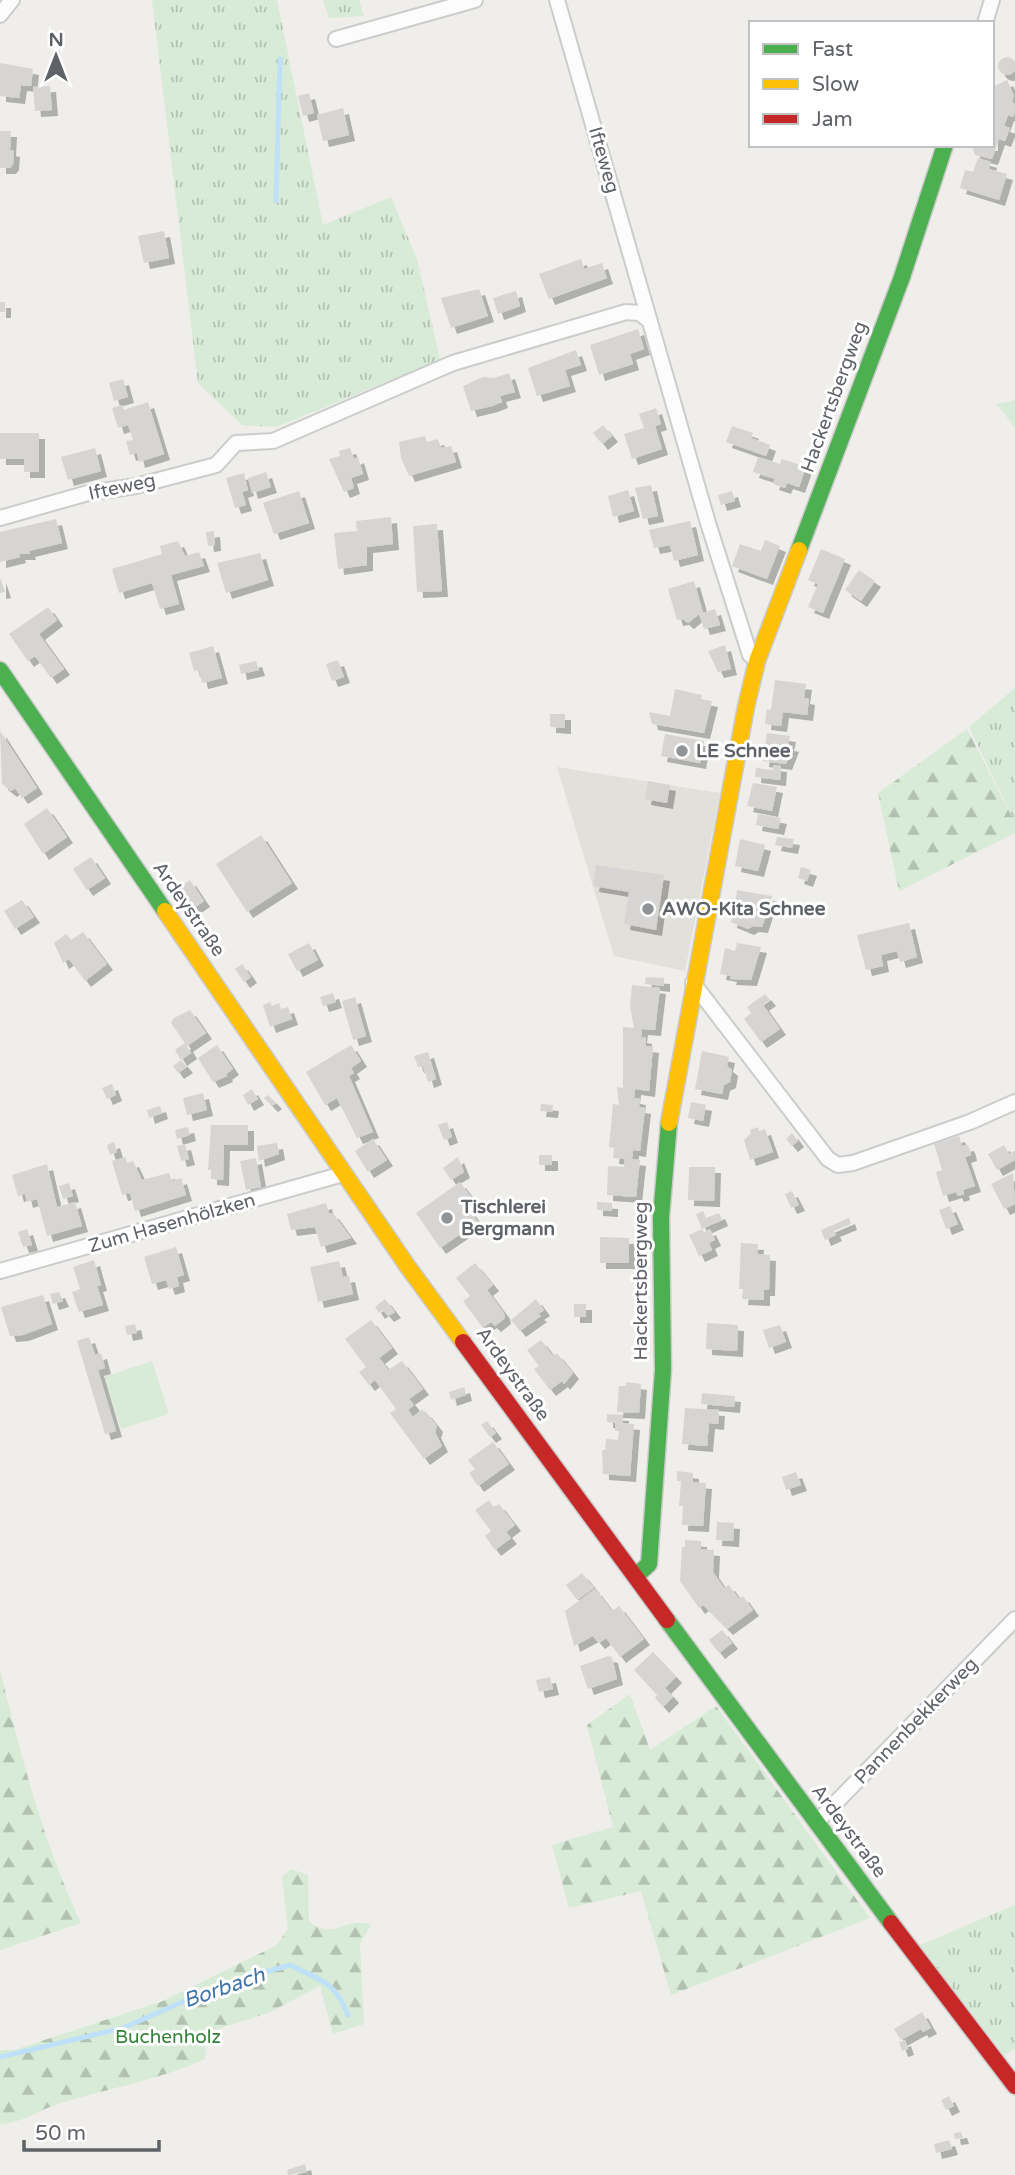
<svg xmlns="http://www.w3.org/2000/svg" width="1015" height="2175" viewBox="0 0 1015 2175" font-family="'Varela Round',sans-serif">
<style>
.education{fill:#e2e0da}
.grass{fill:url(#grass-tufts)}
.forest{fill:url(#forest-firs)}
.park{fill:#d8ebd6}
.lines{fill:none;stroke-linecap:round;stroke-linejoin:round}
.stream{stroke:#bfe0f9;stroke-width:5}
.building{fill:#d6d5d3;filter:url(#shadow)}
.street-casing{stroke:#cbcccc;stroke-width:18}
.fast-casing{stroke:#cacacb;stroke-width:19}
.slow-casing{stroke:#cacacb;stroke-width:19}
.jam-casing{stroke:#cacacb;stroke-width:19}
.street{stroke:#fdfcfc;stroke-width:14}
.fast{stroke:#4caf50;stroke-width:16}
.slow{stroke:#ffc107;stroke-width:16}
.jam{stroke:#c62828;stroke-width:16}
.poi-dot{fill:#919496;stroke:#fff;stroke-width:2.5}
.labels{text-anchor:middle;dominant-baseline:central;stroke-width:6;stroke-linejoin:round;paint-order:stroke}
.street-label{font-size:19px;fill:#5f6368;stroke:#fff}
.poi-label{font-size:19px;font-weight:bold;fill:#5f6368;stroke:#fff;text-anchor:start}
.park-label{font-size:19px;fill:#348238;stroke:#fff}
.water-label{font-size:21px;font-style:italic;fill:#4174aa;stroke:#fff}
</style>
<defs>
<pattern id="grass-tufts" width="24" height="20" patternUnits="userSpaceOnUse" patternTransform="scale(1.75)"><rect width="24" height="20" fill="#d8ebd6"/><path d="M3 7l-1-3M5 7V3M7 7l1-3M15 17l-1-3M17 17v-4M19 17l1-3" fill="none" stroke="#b2c2b1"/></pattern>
<pattern id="forest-firs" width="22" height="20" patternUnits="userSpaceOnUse" patternTransform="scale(1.75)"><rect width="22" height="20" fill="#d8ebd6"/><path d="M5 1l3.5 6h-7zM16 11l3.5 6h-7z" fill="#b2c2b1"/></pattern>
<filter id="shadow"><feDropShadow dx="6" dy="6" stdDeviation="0" flood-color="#0004"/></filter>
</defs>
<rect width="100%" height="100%" fill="#efeeea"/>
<path class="education" d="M557,767L720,793L685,971L614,956Z"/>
<path class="grass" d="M152,0H277L323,225L391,197L417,259L440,360L276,427L242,425L198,383Z
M323,0H359L364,16L329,18Z
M1015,400V428L997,404Z
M1015,688V823L969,727Z
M1015,1905V2049L1004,2055L920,1945Z"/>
<path class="forest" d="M967,729L1015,823V833L899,891L878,793Z
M0,1670C21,1756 43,1843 81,1923L0,1950Z
M630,1694L650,1750L716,1706L870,1918L671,1995L641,1891L569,1908L552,1845L613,1827L587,1725Z
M291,1869L308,1875L309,1921C333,1942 347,1915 371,1925L360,1944L364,2024L333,2034L320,1986L268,2013L206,2033L205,2059C159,2080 109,2088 61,2103C40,2109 21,2124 0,2124V2050H14L163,2001L277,1945L288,1928L282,1877Z"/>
<path class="park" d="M152,1361L169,1414L121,1429L104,1377Z"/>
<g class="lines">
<path class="stream" d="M276,201L280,59
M0,2057L123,2028L198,1995H212L258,1974L290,1965C321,1981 334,1980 348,2015"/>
</g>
<path class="building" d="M998 66a9 9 0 1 1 18 0a9 9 0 1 1-18 0Z
M0,63L33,69L31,86L21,85L19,98L0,96Z
M1007,80L1014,96L1012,102L1015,104V112L1013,117L1008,115L1004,126L1010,128L1005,141L999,139L992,159L975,155L972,145H992V87Z
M50,86L52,110L35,111L33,87Z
M309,93L314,113L303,116L298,96Z
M343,108L349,135L323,141L317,115Z
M0,131H11L10,150L14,151L13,164L10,168H0Z
M978,158L991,162L989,169L1007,174L999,200L960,188L965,170L973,172Z
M164,231L169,258L144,263L138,236Z
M581,259L584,269L602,263L607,278L549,299L539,274Z
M479,289L488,316L451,328L441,298Z
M516,291L520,306L498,314L493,298Z
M0,302H5V312H0Z
M638,329L644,349L630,354L633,364L599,375L590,345Z
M576,350L581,365L565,370L570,386L537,396L528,368Z
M509,373L515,392L500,396L502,402L492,406L471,411L463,386L483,377L494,378Z
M123,379L128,397L114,401L109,383Z
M148,402L164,454L139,462L137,453L130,455L126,441L133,440L128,425L118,428L112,408L122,405L124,410Z
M656,408L661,424L655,426L662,449L632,459L624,434L644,428L639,414Z
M603,425L612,436L602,444L593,433Z
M732,426L753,433L751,438L770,445L766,456L726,442Z
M0,433H39V472H24V459H0Z
M425,436L427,442L438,439L441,448L451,446L456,462L409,476L401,458L399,442Z
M95,448L101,471L68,480L61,457Z
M350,448L354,459L358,457L363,474L351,478L354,488L344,492L329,459L340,456L339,451Z
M758,457L780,464L782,459L806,467L799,487L787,483L785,488L773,484L775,479L753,472Z
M266,472L271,487L252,493L248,478Z
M244,473L248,490L242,492L246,505L235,508L226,478Z
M651,485L658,516L643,519L635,488Z
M628,490L634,511L613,517L608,496Z
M299,491L309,523L274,534L263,503Z
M732,491L735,501L721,505L718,495Z
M391,517L393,544L367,547V565L338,569L334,533L357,531L356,521Z
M56,519L62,543L29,551L30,554H19L20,557L0,562V532Z
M690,521L698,555L674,561L670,545L654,548L649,530Z
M437,524L442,591L417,592L413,526Z
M214,531L215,545L208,546L206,532Z
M765,540L780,546L767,579L732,566L740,544L761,551Z
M178,541L185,556L199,552L204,566L171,575L179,604L160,609L152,583L119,593L112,569L162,554L160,546Z
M821,549L845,559L823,613L808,607L818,584L808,580Z
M260,553L268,580L226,593L217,563Z
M859,570L875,581L861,601L845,590Z
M0,577L5,592L0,593Z
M694,581L703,613L715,609L720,625L704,629L699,614L688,623L683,619L677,620L668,589Z
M48,607L57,620L39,634L64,669L51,678L35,656L28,661L9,634Z
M725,645L731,669L718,672L708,651Z
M213,646L222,678L202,683L199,670L194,671L189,653Z
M338,660L344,677L332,681L326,664Z
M256,661L259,670L241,674L239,665Z
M775,680L806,684L804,698L809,699L807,715L783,712L781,726L765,724L767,709L771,710Z
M675,689L702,695L701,699L712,701L704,733L652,724L649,712L670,716Z
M550,714H565V728L550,727Z
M0,731L37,788L22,798L15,788L11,791L2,784Z
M767,733L790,736L788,745L793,746L786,764L763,761Z
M665,734L704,741L700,763L661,756Z
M773,765L781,766L780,780L755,777L756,768L773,770Z
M648,781L670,785L667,803L645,799Z
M753,783L777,787L772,811L747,806Z
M47,808L67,837L43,854L24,824Z
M758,814L781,818L778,829L756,825Z
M261,835L292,883L247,912L216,864Z
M777,837L794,839L792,848L775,845Z
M740,839L765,845L758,871L735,866Z
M91,857L105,878L87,890L73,869Z
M596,865L664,875L656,930L624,924L629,892L593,886Z
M801,867L811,870L807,881L798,878Z
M190,880L204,901L191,910L177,889Z
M737,890L772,896L762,927L753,926L748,929L731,922L734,908L729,907L731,898L736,899Z
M22,900L34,917L15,929L4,911Z
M909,923L917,957L900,962L897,951L881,955L883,966L866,970L857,935Z
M83,932L107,964L85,981L69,959L63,963L54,943L66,934L71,940Z
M309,943L318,960L297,971L288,954Z
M737,943L761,947L751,980L730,979L731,976L720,974L725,948L735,951Z
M242,964L251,977L244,982L235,969Z
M646,977L664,978V986L645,984Z
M632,985L660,988L655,1030L642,1029L641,1037L646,1038V1046L653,1047L649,1091L635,1089L634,1098L640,1099L639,1107L645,1108L640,1151L633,1150L632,1159L640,1160L636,1197L607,1195L608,1166L624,1167L625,1159L613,1158L614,1148L609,1147L613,1104L619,1105L617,1087L623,1088V1027L634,1028L630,1006Z
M333,993L336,1002L323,1006L320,997Z
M765,994L770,1000L763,1005L780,1029L761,1042L744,1019L751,1013L747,1007Z
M355,997L366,1036L353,1040L342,1001Z
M270,1002L272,1006L279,1003L281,1009L288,1007L292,1019L270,1027L263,1005Z
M190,1010L206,1033L187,1046L191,1053L181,1060L175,1050L185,1043L171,1023L174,1018Z
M217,1045L233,1069L226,1074L227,1076L213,1082L198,1058Z
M351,1045L361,1061L351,1068L354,1073L349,1076L373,1132L357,1138L337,1098L325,1105L306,1072Z
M702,1051L729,1057L727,1066L732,1070L730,1082L724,1085L722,1094L695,1089Z
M428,1052L436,1079L428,1082L423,1066L418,1067L414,1056Z
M181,1060L187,1067L178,1073L173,1066Z
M112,1084L116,1095L107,1099L102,1088Z
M252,1089L258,1099L248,1105L243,1095Z
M203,1093L207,1110L187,1115L183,1098Z
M268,1095L276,1103L272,1106L264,1098Z
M691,1102L706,1105L703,1121L688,1118Z
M541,1104L553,1105L552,1112L540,1111Z
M160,1106L162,1113L149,1118L147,1110Z
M447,1122L452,1137L444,1140L438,1125Z
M211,1125H248V1145H224L223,1180L211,1179V1170H208Z
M188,1127L190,1135L177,1139L175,1130Z
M758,1127L759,1131L765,1129L773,1152L750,1160L744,1140L751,1133L750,1130Z
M792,1133L798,1141L792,1146L786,1139Z
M959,1136L962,1146L968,1145L970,1150L971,1155L965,1157L975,1186L963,1190L964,1194L958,1196L956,1192L943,1196L936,1172L942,1170L934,1144Z
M373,1139L387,1160L368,1172L355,1151Z
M114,1142L117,1152L110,1155L107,1145Z
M277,1143L279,1154L259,1161L257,1146Z
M185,1144L189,1159L181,1161L177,1146Z
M1004,1145L1009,1154L1015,1151V1160L997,1170L988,1154Z
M539,1155H552V1165H539Z
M126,1157L127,1163L133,1161L142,1180L169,1173L172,1181L181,1178L186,1195L135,1211L130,1193L122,1195L112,1161Z
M458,1157L464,1172L451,1180L443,1168Z
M256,1158L261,1187L246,1190L240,1161Z
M47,1164L57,1207L75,1202L82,1226L47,1236L37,1199L27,1202L25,1194L18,1196L12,1175Z
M689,1167H715L714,1201L688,1200Z
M1013,1173L1015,1204L1004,1209L991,1184Z
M460,1182L471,1197L464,1202L478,1222L440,1248L416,1213Z
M69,1183L73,1196L63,1199L59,1186Z
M792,1191L799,1205L791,1208L785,1194Z
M597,1202L612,1203V1211L597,1210Z
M326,1203L329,1214L333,1213L351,1238L321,1247L315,1227L291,1230L287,1214Z
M950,1206L958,1224L946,1229L939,1210Z
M703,1211L706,1218L719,1213L722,1220L702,1229L696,1214Z
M849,1218L851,1224L834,1231L836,1235L825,1240L821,1230Z
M27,1229L32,1245L23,1247L18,1232Z
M702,1229L704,1232L710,1229L715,1240L709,1243L712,1250L699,1256L689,1235Z
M600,1237L629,1238V1263H600Z
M741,1243L758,1244L757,1254L770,1255L769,1290H764V1300L742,1299L743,1289H739Z
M176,1247L184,1275L177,1277L179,1286L169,1289L166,1280L152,1284L144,1257Z
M94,1260L101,1285L97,1286L103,1305L79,1312L72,1292L80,1289L73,1267Z
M339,1261L343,1277L349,1276L353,1294L318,1302L310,1267Z
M475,1263L493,1285L487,1290L504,1313L505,1318L495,1326L491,1322L483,1328L463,1301L470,1296L456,1278Z
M59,1292L63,1301L53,1304L50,1294Z
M43,1295L52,1324L23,1335L10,1336L1,1307Z
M385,1299L395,1312L388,1316L383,1310L379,1313L375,1307Z
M536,1299L544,1310L538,1314L541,1316L520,1331L511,1320Z
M574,1304H586V1317H574Z
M371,1320L392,1348L379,1358L384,1364L388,1370L402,1361L423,1389L409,1399L414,1405L408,1410L413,1417L422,1410L426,1412L437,1426L435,1432L442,1446L424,1459L390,1413L396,1409L375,1380L369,1385L359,1372L366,1367L345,1339Z
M707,1323L738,1325L737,1351L706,1349Z
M135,1324L137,1333L127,1335L125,1326Z
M780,1325L786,1342L769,1348L763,1330Z
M89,1337L95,1355L101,1353L105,1368L98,1370L116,1431L105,1434L77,1341Z
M541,1340L553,1356L557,1353L573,1373L564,1384L562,1381L550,1390L534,1369L539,1366L527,1350Z
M626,1382L641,1384L639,1413L617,1412L619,1386H626Z
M464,1387L466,1395L451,1400L449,1392Z
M702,1393L735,1396L734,1407L701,1404Z
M685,1408L719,1410L718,1424L709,1423L707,1446L682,1444Z
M607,1414L623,1415V1423L634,1424L630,1476L603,1474L602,1450H605L606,1439L618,1440L619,1431H615V1423L607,1422Z
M487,1421L496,1433L490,1437L481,1425Z
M493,1442L509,1464L478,1486L469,1473L475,1469L468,1460Z
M677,1471L693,1473V1482L706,1483L703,1526L682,1525L683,1506H679L681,1481H677Z
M796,1472L801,1485L786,1490L782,1477Z
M489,1500L494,1508L499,1504L515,1525L506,1532L511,1538L495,1550L485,1536L491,1531L475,1510Z
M717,1522L734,1523L733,1541L716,1540Z
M685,1540L701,1541V1549L714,1550L713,1572L724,1588L729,1585L739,1599L743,1596L753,1610L727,1629L703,1605L699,1608L680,1581L682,1547H685Z
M582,1573L594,1588L577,1600L566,1585Z
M595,1589L612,1611L619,1606L644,1639L620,1657L606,1638L599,1643L593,1636L574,1646L565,1611Z
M722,1630L732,1643L719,1653L709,1640Z
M653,1652L676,1677L665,1688L673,1697L663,1707L655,1698L657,1695L634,1670Z
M608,1656L612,1657L617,1679L588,1689L580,1666Z
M550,1677L553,1689L539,1692L536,1680Z
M922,2012L931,2028L923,2032L921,2029L901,2040L894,2029Z
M905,2040L908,2049L902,2051L899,2042Z
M949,2096L954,2106L946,2110L941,2100Z
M961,2132L963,2138L955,2139L954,2133Z
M949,2140L952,2149L936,2153L934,2144Z
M305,2164L307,2172L288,2175L287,2170Z"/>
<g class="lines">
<g class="street-casing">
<path id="street" d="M557,0L708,523L750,655L757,661
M0,15L12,0
M985,23L992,0
M336,39L475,0
M0,518L88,493L136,486L216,465L236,443L273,441L453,363L626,312L639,313L650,321
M693,983L828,1159L838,1165L853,1163L970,1122L1015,1102
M0,1271L343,1174
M816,1823L1015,1619"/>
</g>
<g class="fast-casing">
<path id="fast" d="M799,550L902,277L945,145
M0,670L165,911
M636,1576L649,1564L663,1370L661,1217L669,1123
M667,1620L891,1923"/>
</g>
<g class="slow-casing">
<path id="slow" d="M165,911L408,1267L463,1342
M669,1123L746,707L757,661L799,550"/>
</g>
<g class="jam-casing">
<path id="jam" d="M463,1342L667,1620
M891,1923L1015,2086"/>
</g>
<use href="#street" class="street"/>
<use href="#fast" class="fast"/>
<use href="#slow" class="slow"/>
<use href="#jam" class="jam"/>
</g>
<g class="poi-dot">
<circle cx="682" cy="751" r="7"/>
<circle cx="648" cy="909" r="7"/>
<circle cx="447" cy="1218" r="7"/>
</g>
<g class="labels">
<g class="street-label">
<text transform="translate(604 160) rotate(74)">Ifteweg</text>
<text transform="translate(834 397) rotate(-70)">Hackertsbergweg</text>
<text transform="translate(122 487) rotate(-12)">Ifteweg</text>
<text transform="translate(189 909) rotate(55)">Ardeystraße</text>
<text transform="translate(172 1223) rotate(-16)">Zum Hasenhölzken</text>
<text transform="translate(641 1281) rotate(-90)">Hackertsbergweg</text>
<text transform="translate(513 1374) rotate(54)">Ardeystraße</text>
<text transform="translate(916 1721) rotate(-46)">Pannenbekkerweg</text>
<text transform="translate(849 1831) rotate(53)">Ardeystraße</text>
</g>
<g class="poi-label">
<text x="696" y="751">LE Schnee</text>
<text x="662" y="909">AWO-Kita Schnee</text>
<text x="461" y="1207">Tischlerei<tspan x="461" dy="22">Bergmann</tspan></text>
</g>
<g class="park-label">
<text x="168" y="2037">Buchenholz</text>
</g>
<g class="water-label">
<text transform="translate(224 1988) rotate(-19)">Borbach</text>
</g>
</g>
<rect x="749" y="21" width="245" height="126" fill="#ffffff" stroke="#bfc1c3" stroke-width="2"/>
<rect x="763" y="44" width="35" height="10" fill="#4caf50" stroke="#bfc1c3" stroke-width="2"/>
<text x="812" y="56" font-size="21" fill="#5f6368">Fast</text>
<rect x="763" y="79" width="35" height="10" fill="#ffc107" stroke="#bfc1c3" stroke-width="2"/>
<text x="812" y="91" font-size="21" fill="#5f6368">Slow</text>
<rect x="763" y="114" width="35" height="10" fill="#c62828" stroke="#bfc1c3" stroke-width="2"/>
<text x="812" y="126" font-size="21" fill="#5f6368">Jam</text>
<g transform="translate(56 56)" stroke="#ffffff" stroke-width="5" paint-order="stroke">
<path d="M0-5L12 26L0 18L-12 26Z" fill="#5f6368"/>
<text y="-10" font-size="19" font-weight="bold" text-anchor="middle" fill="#5f6368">N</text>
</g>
<path d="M24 2140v10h135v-10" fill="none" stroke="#5f6368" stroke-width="3.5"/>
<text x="35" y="2140" font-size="21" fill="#5f6368" stroke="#ffffff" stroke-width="5" paint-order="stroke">50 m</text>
</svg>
